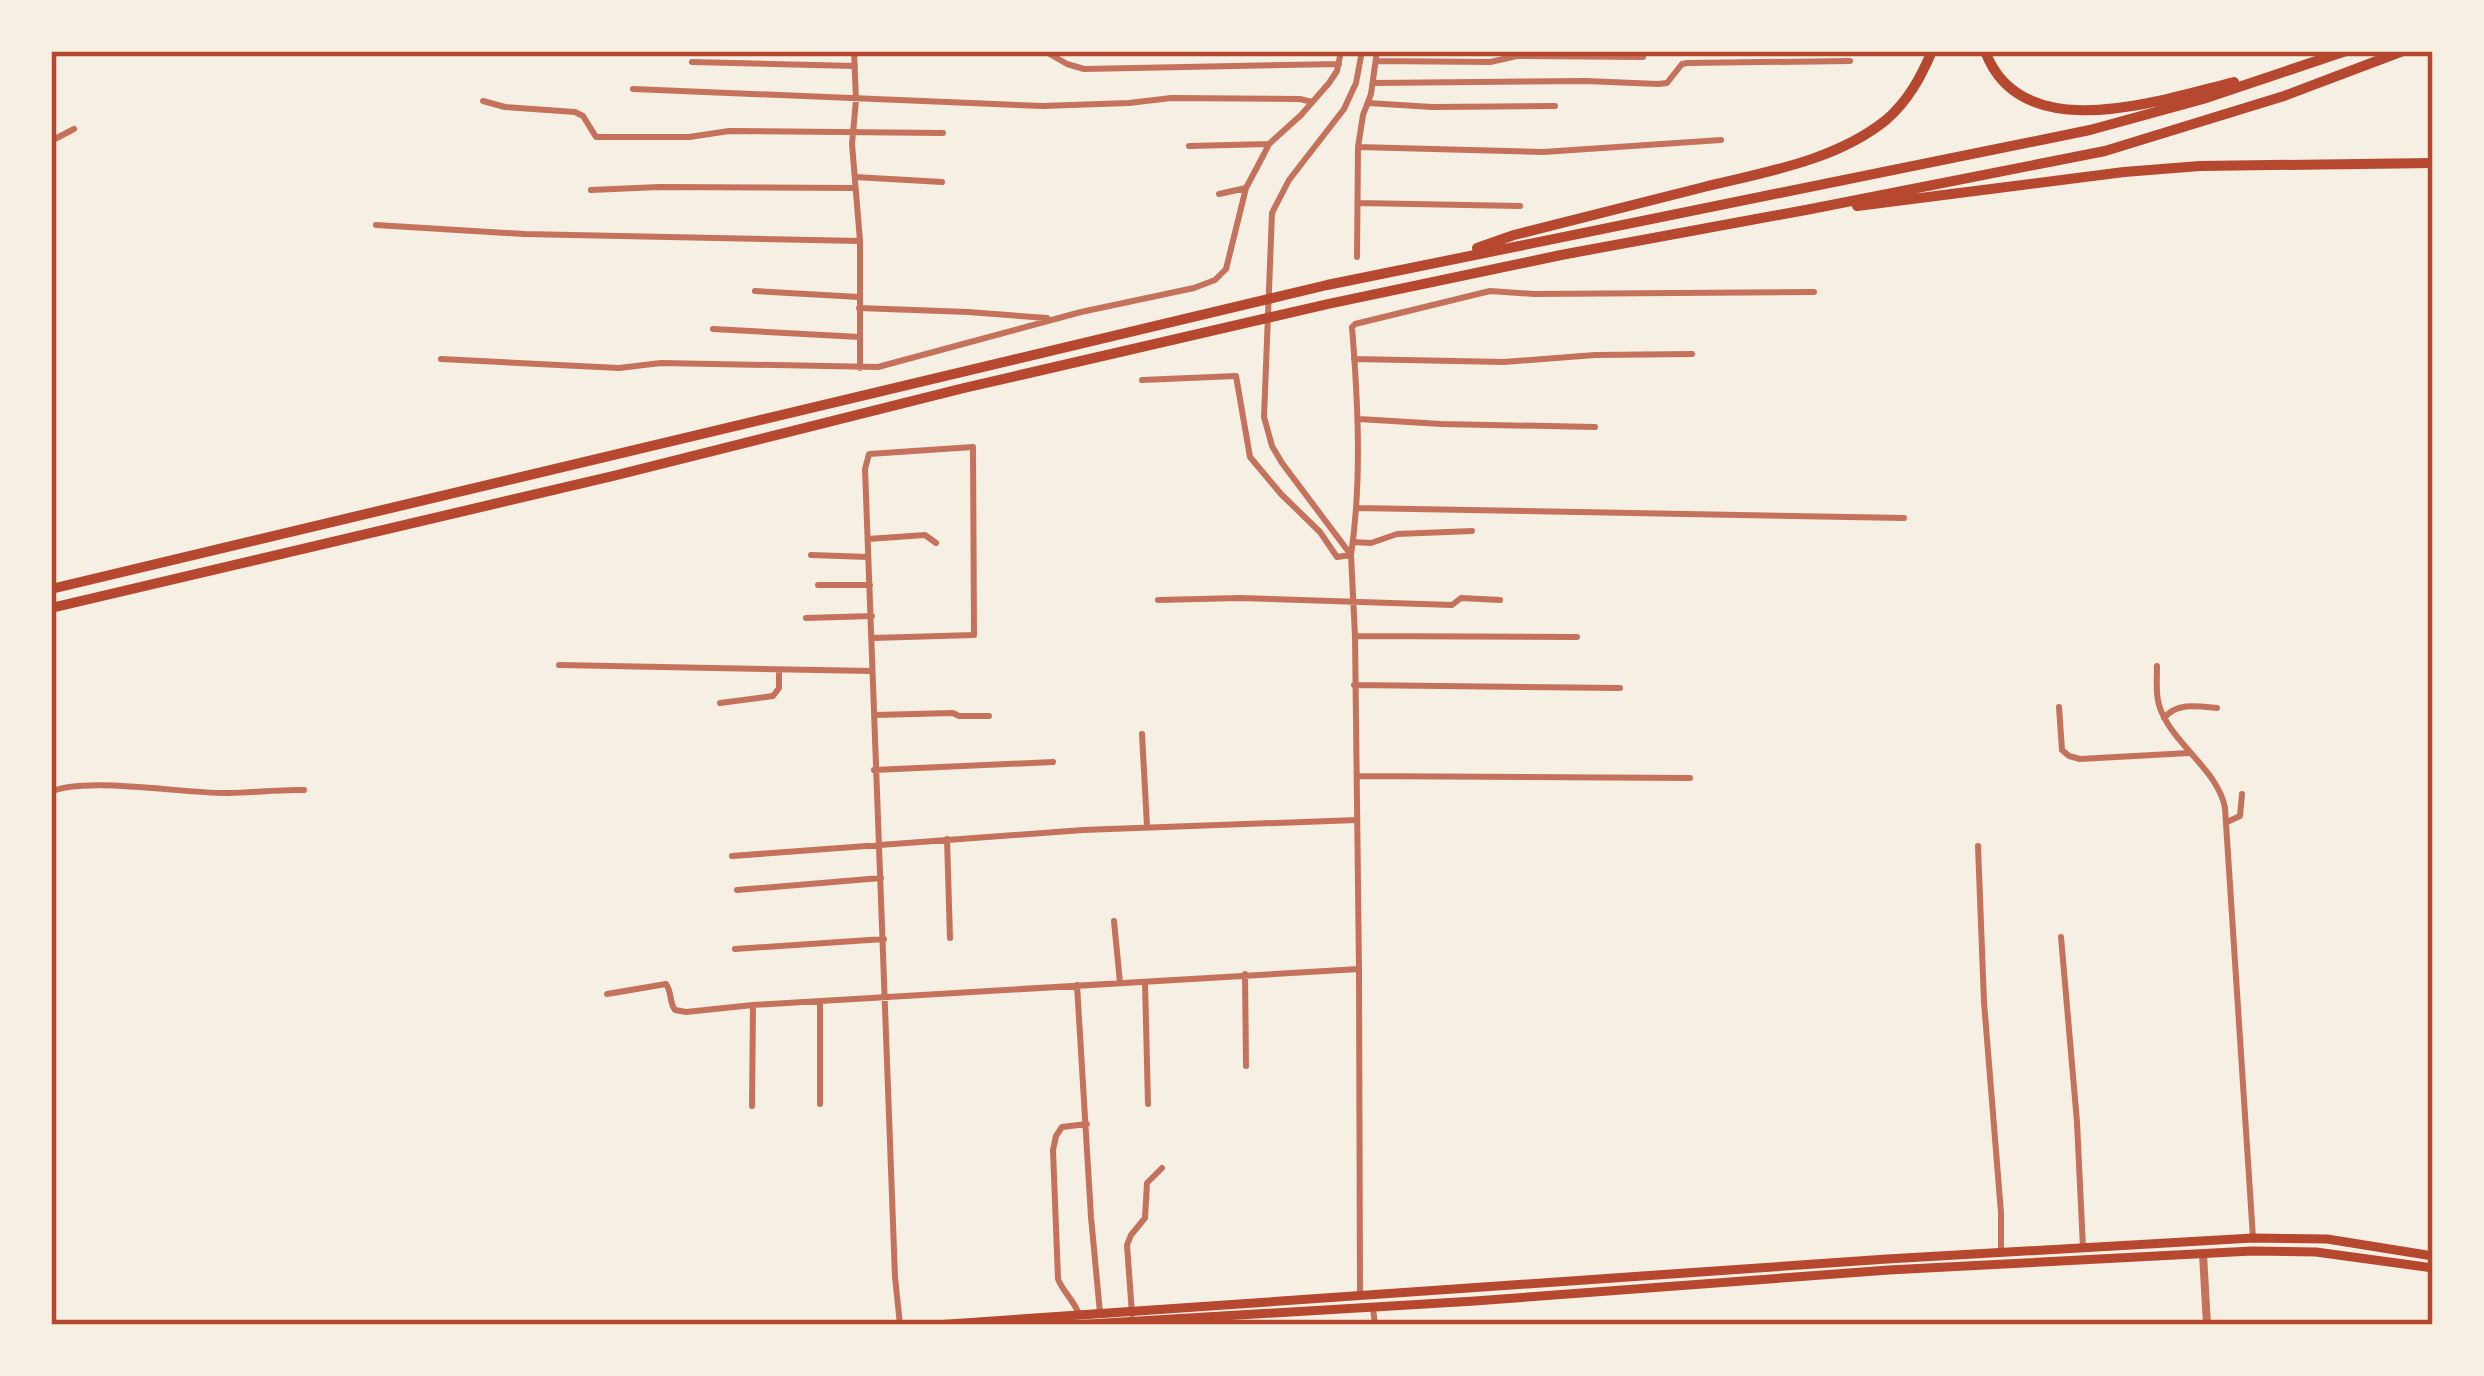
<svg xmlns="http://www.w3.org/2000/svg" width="2484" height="1376" viewBox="0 0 2484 1376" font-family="'DejaVu Sans',sans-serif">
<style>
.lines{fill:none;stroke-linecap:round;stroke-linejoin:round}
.minor{stroke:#c5725c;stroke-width:6}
.tertiary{stroke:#c5725c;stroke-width:8}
.trunk{stroke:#b5482f;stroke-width:9}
.motorway{stroke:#b5482f;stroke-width:10}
.neatline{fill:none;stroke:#b5482f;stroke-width:4.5}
</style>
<rect width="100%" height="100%" fill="#f6efe4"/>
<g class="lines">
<path class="minor" d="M854,51L856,100L852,144L860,241V368
M925,51L1048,53L1067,64L1084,69L1339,64
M1376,61L1490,62L1517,56L1643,57
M692,62L855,66
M1373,83L1586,81L1658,84L1667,83L1682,64L1687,63L1850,61
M633,89L1042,106L1129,103L1171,98L1300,99L1312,102
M483,101L505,107L575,112L583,116L596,137H689L729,131L943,133
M1368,103L1432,107L1555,106
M51,141L74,129
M1189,146L1269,144
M1358,147L1543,152L1721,140
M855,177L942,182
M591,190L659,187L854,188
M1219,194L1246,188
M1358,203L1520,206
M376,225L524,234L860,241
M1357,257L1358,147L1363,115L1371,94L1377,51
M755,291L859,297
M859,308L968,312L1047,318
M713,329L860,337
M441,359L619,368L661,363L878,367L1081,312L1194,288L1215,280L1226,269L1246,188L1264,154L1269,144L1301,115L1329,83L1337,71L1341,51
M1354,359L1504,362L1595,355L1692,354
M1142,380L1236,376L1250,457L1281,494L1320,532L1337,557L1351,555C1362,481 1358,402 1352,327L1355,324L1490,291L1534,294L1814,292
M1359,419L1441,424L1595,427
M1356,508L1904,518
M868,539L925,535L936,543
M1353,542L1371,543L1397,534L1472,531
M811,555L868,557
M818,585H870
M1158,600L1240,598L1452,605L1461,598L1500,600
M806,618L872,616
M1355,636L1577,637
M872,638L974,635L973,447L869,454L865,469L895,1277L900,1325
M559,665L872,671
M2157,666C2157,682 2155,699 2162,713C2177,747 2218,771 2225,808L2253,1238
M1354,685L1620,688
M720,703L773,696L779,688V672
M2059,707L2062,750L2069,756L2080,759L2189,753
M875,715L953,713L959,716H989
M2164,718C2177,702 2198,706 2217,708
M1142,734L1147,826
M874,770L1053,762
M1357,776L1690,778
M51,792C84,776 185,794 229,793C254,793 278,789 304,790
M2227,822L2240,816L2242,794
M947,839L950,938
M1978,846L1984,1002L2001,1213V1252
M732,856L1083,830L1357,820
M737,890L881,878
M1114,921L1120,983
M2061,937L2077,1122L2083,1248
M735,949L884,939
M1245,974L1246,1066
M1145,982L1148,1104
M1077,985L1091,1217L1100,1313
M607,994L666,984C672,992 669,1002 675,1010L686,1012L753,1005L1359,969
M820,1104V1001
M752,1106L753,1005
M1360,1296L1359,969L1355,636L1351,555L1282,463L1272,446L1264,417L1272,213L1289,180L1344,109L1356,83L1362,51
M1373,1308L1375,1325
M1079,1314C1073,1299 1063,1292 1058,1279L1053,1150L1056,1136L1062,1127L1087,1124
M1132,1314L1127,1245L1131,1235L1145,1218L1147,1183L1162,1168"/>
<path class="tertiary" d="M2203,1254L2207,1325"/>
<path class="trunk" d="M935,1325L1887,1259L2253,1238L2327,1239L2433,1256
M1072,1325L1475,1301L1889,1270L2252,1251L2316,1252L2433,1268"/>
<path class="motorway" d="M1985,51C2021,149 2161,100 2234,82
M1857,206L2124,172L2200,166L2433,163
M1477,248L1514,235C1577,219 1640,203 1704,187C1765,172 1835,161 1886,120C1908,101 1921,77 1932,51
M51,589L1327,285L2090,130L2203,99L2346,51
M51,608L613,476L964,388L1328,304L1561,255L1811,209L2105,151L2284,96L2403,51"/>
</g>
<rect width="2484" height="1376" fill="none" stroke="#f6efe4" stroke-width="108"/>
<rect x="54" y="54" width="2376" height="1268" class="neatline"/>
</svg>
